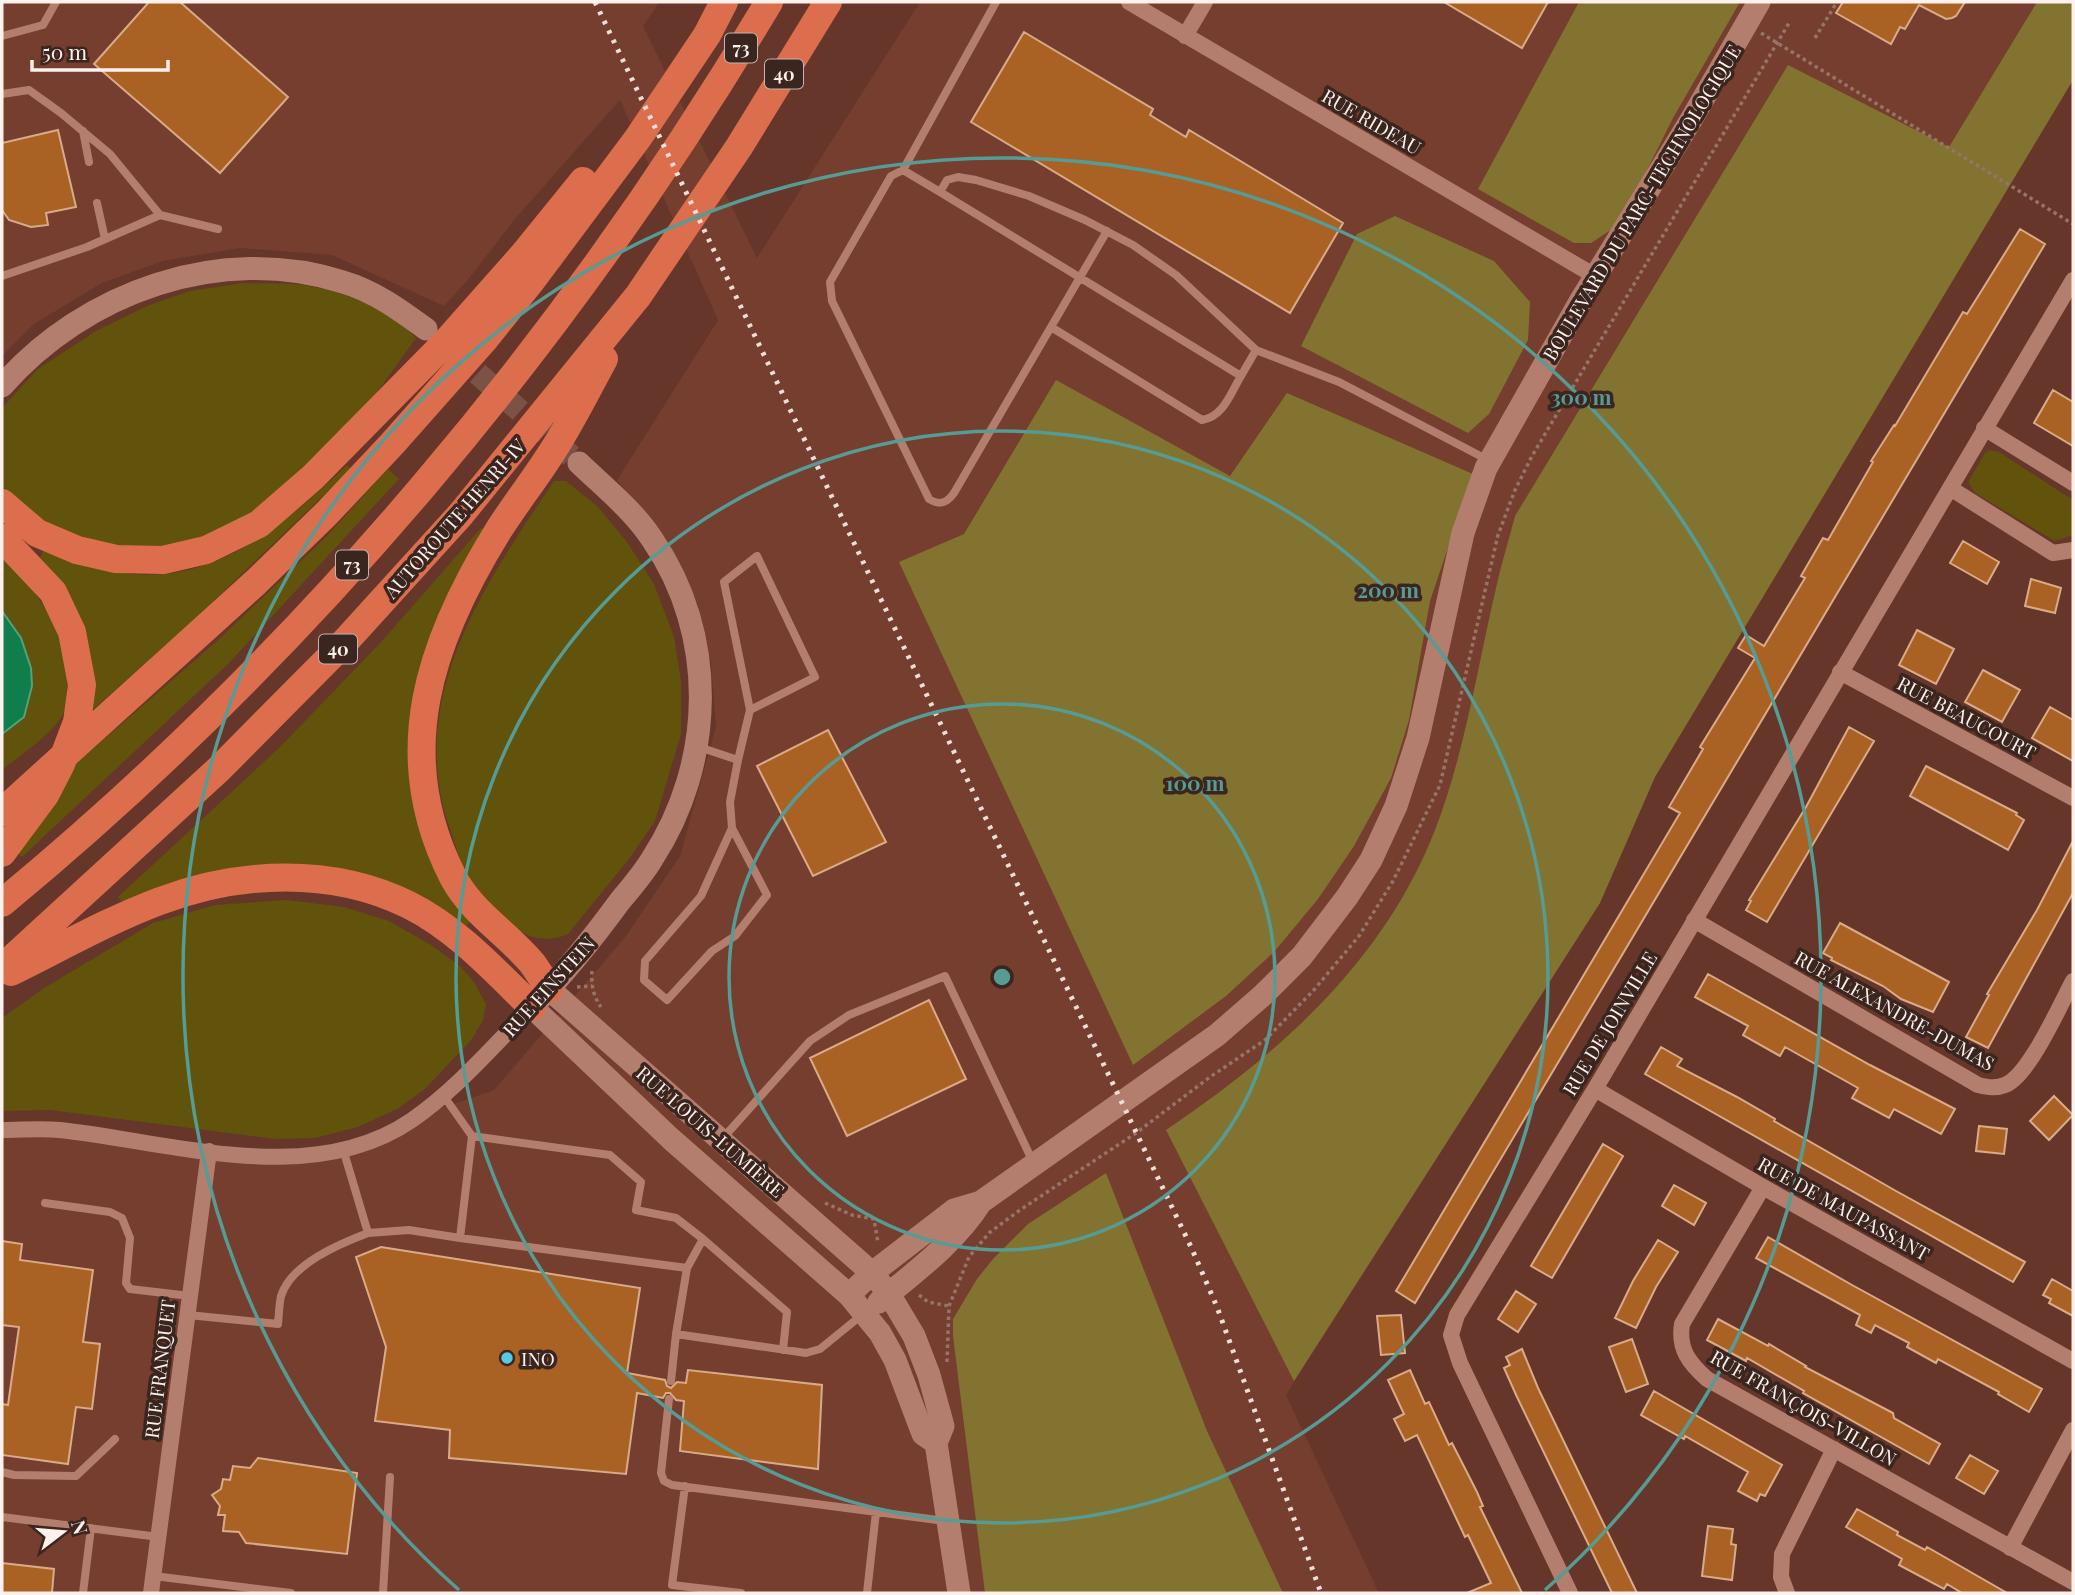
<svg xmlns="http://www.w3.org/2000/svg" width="2075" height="1595" viewBox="0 0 2075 1595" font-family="'Playfair Display',serif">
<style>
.built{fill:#753e2e}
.green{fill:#61530c}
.forest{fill:#827330}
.water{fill:#107d4c;stroke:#57a07c;stroke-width:2}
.building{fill:#aa6224;stroke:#daab89;stroke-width:2}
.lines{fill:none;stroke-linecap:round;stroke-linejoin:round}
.secondary-tunnel{stroke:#7c5246;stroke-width:23;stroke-dasharray:23 11;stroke-linecap:butt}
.path{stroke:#977369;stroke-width:3.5;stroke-dasharray:3.5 3.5;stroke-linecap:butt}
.lane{stroke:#b47e6e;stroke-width:8}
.street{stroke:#b47e6e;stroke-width:16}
.secondary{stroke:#b47e6e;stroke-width:23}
.highway{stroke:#dd6e4d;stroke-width:28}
.rail{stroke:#edded9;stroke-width:5;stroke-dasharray:3.5 7;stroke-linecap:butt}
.ring{fill:none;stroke:#569b94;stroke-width:3.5}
.poi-dot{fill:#59c8e4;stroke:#3b251f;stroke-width:2.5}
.labels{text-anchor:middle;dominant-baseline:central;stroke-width:7;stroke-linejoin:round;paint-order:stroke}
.shield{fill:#3b251f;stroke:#c3b4af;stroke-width:2}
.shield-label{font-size:18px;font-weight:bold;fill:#fdf1ed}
.street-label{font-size:19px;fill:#fdf1ed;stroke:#3b251f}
.poi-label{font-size:19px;fill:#fdf1ed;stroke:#3b251f;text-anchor:start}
.centre{fill:#569b94;stroke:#3b251f;stroke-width:3.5}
.ring-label{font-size:21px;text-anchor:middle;font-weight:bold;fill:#569b94;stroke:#3b251f;stroke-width:7;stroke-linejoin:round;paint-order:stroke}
</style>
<rect width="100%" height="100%" fill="#653629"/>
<path class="built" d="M2,2H660L643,26L757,258L920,2H2073V80L1655,777L1600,903L1286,1395L1379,1593H2V1130L302,1156L494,1090L626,936L680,856L716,727L711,663L699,609L671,549L617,480L718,320L620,100L515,219L467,281L444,306L332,255L240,248L163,261L102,283L34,324L2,356Z"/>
<path class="green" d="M243,283C264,284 288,282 309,286C347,292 390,310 416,338L370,402L265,506L191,545L123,550L59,531L31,514L2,489V408L38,369L96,331L147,306L190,291Z
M1990,450L1999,452L2073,500V535L2055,541L1975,493L1968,482L1985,453Z
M347,465L351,469L197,617L88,714L38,561L45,548C174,611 254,554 347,465Z
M388,469L399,479L229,663L22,857L16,851L73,766L216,642L325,538Z
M554,481H566L597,506L627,542L654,584L674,637L681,681V734L655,821L629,859L568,934C537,947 516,932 495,909C487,900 475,891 470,881C461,867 457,848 451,832C403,701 484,585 554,481Z
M481,528L489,533L413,723L472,920L465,927L360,873L125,905L118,897L281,746L382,641Z
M2,556C38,591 68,633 67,685C66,694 68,704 64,712C55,733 20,755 2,770Z
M287,900L344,907L389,921L431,945L460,966L474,982L486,1004L483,1020L472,1039L426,1088L399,1108L358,1127L315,1138L275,1139L50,1110L2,1111V1018L44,988L153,923L215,905Z"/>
<path class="forest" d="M1579,2H1740L1673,118L1620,224L1591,243H1574L1478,189Z
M2037,2H2073V80L1655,777L1600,903L1294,1381L1166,1130C1279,1054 1384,961 1435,830C1465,752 1477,669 1496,588C1501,564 1509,540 1515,516L1788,65L1949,147Z
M1395,216L1494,261L1530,302L1528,340L1489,414L1468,433L1301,346L1357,234Z
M1056,380L1230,476L1287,393L1473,474L1430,601L1409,720L1391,778L1354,846L1318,899L1274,952L1226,996L1133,1065L899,562L964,534Z
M1106,1173L1207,1431L1283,1593H985L953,1336V1319L977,1279L993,1259L1028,1224Z"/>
<path class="water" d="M2,611L21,638L31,668L32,686L24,717L2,734Z"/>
<path class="building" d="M149,2H180L288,97L220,173L94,64Z
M1444,2H1548L1522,48Z
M1843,2H1965L1956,16L1952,18L1946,19L1919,5L1905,29L1900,27L1891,44L1836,13Z
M1024,32L1153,109L1150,115L1186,137L1189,130L1343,223L1290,313L971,122Z
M58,130L76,207L46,213L48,225L31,227L9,220L2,210V143Z
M2020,229L2045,244L1415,1303L1396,1291L1680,813L1669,807L1703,749L1700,747L1755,658L1738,648L1746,635L1764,646L1805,578L1801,576L1823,538L1828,540L1873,462L1871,461L1894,425L1895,426L1963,312L1967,314Z
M2053,390L2073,402V446L2034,423Z
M1963,541L1999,562L1987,584L1950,563Z
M2031,579L2061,588L2055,613L2025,606Z
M1917,630L1954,649L1936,684L1899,665Z
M1983,670L2020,690L2002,722L1965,702Z
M2050,707L2073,720V761L2032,738Z
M1849,727L1874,741L1767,922L1746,910L1751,901L1749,900L1806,807Z
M828,730L886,842L813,876L757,766Z
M1926,766L2017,813L2016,815L2024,820L2008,850L1910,796Z
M2073,841V893L1988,1048L1966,1037L1989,995L1987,994L2037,910Z
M1840,923L1949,982L1933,1012L1901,999L1883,986L1831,960L1832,958L1823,953Z
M1708,974L1870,1065L1955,1109L1941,1134L1894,1109L1889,1118L1852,1098L1858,1088L1785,1047L1780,1056L1743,1035L1748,1026L1695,997Z
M929,1000L966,1079L847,1136L810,1058Z
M1661,1047L1682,1059L1677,1066L1737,1097L1775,1119L1774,1121L1896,1191L2025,1262L2013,1282L1645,1074Z
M2054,1096L2073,1115L2049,1140L2030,1121Z
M1979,1126L2007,1129L2004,1154L1976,1151Z
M1603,1144L1623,1156L1552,1278L1531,1266Z
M1674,1185L1706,1203L1694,1225L1662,1206Z
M1768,1237L1852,1285L2042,1389L2029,1412L1998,1394L1999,1392L1938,1359L1936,1363L1907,1347L1909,1343L1875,1325L1871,1333L1856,1325L1860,1315L1756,1258Z
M1658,1240L1678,1252L1656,1287L1636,1328L1615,1318L1633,1281Z
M2,1241L22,1244L20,1260L93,1270L83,1342L100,1344L92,1409L76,1407L68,1464L2,1455V1404L8,1405L19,1327L2,1325Z
M381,1247L640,1288L627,1373L665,1380L667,1386L671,1388L677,1382L686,1383L688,1370L822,1385L818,1469L680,1451L684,1401L676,1400L670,1393H666L663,1398L637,1393L626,1474L449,1458L450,1430L375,1421L386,1347L356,1257Z
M2052,1279L2073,1291V1316L2049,1303L2051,1299L2043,1295Z
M1516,1291L1536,1304L1518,1332L1498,1319Z
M1401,1315L1405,1353L1381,1355L1377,1316Z
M1718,1319L1768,1346L1769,1344L1806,1366L1805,1367L1893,1413L1894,1418L1940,1444L1929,1464L1803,1393L1804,1391L1747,1358L1746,1361L1707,1340Z
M1632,1339L1648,1384L1626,1392L1609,1347Z
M1522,1349L1538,1388L1637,1593H1612L1517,1397L1504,1368L1510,1365L1506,1357Z
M1410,1370L1425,1404L1429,1402L1449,1445L1452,1443L1477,1492L1483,1506L1480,1507L1522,1593H1467L1491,1583L1468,1535L1465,1537L1417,1435L1405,1441L1394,1419L1404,1414L1388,1380Z
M1654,1391L1782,1465L1765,1496L1760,1494L1757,1501L1738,1491L1748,1472L1685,1436L1684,1439L1641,1415Z
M1970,1455L1998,1471L1984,1494L1956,1478Z
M258,1458L357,1473L347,1554L246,1543L239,1532L223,1531L225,1515H218L220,1506L212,1495L221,1489L223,1479L230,1480L233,1466L250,1468Z
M1857,1509L1898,1532L1897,1535L1925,1550L1927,1547L2007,1593H1962L1947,1584L1944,1589L1899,1565L1902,1559L1846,1527Z
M1708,1526L1733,1529L1731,1544L1736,1545L1732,1580L1702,1576Z
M2,1563L54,1569L52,1593H2Z"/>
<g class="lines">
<path class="secondary-tunnel" d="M452,351L579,463"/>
<path class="path" d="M1761,33L2073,224
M1815,38L1837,2
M592,971C591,984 593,996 601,1007
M577,987L592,986
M825,1203L852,1215L874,1219L878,1243
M919,1295L928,1302L949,1306
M947,1362L949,1306L969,1257L989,1233L1020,1210L1136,1133L1210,1077L1265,1040L1313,991L1359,936L1393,881L1440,785L1498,535L1515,490L1532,456L1789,23"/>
<path class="lane" d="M996,2L903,170L891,176L830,282L832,301L929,499C940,506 947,503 954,493L1107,231
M2,36L43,25L56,2
M2,94L29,90L61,113L110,154L160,215
M83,131L89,162
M903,170L940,192
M97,203L105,239
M2,276L87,247L160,215L218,229
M1051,327L1202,420C1224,416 1230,394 1241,376
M1256,350L1241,376L940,192L947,180L958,177L976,180L1029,196L1085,220L1133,245L1176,275L1256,350L1339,382L1488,460
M699,747L738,760L730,802L732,828L767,895L735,936L712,951L667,1000L644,980L645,961L701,896L732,828
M738,760L750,710L815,677L757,556L724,582L750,710
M472,1136L610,1155L641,1182L636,1210L676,1218L703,1239L787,1312L783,1350
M723,1138L810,1041L849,1015L945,976L1033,1162
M45,1203L110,1212L122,1218L130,1238L126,1283L130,1289L190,1296
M368,1233L409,1230L460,1238L472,1136L443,1095
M460,1238L687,1268L676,1334L806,1353L820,1349L863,1314
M687,1268L703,1239
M188,1315L278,1324C279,1315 279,1305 281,1296C291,1264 339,1244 368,1233L343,1149
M671,1381L676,1334
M669,1399L661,1473L664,1481L672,1485L945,1521
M2,1472L14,1475L76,1476L115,1439
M685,1486L672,1585L741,1593
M2,1517L159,1537
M154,1576L291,1593
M83,1593L91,1528
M383,1593L390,1477
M867,1593L876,1512"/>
<path class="street" d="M1129,2L1595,276
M1185,36L1205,2
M1984,428L2073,483
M1950,488L2053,553L2073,550
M1840,672L2073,798
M1694,920L1978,1085C1987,1087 1995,1089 2005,1085C2029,1076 2060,1005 2073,981
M1595,1089L1763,1187L2073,1361
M2,1130C21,1130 41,1128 60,1130C171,1142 312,1189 412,1120C457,1089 494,1045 532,1007
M1763,1187L1682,1324C1678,1349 1689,1363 1707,1379L2073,1582
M2010,1548L2073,1430
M151,1593L209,1151
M1570,1593L1460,1363L1451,1335L1457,1315L1595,1089L2073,280
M1787,1593L1781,1577L1782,1554L1834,1449"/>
<path class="secondary" d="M2,386C84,292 221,243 343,282C374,291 400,310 426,329
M579,463C604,487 633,510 652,539C718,635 715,762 652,859C643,874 631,888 620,901C593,938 564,974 532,1007L671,1139L849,1295L880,1333L895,1360L923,1434L936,1443
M549,989L872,1273L889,1294L914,1336L929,1375L943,1426L936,1443L959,1593
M849,1295L872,1273L954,1210L981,1202L1217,1035L1263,995L1302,956L1347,897L1371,860L1396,806L1418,738L1463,533L1486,468L1581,300L1691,120L1759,2
M879,1302C915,1272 956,1242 981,1202"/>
<path class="highway" d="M2,503L37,533L77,550L116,559L163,560L206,550L259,524L313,477L446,342L523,255L583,181
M2,538L53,592L72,632L82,685L77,722L61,764L45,795L2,853
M2,812L256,582L326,514L392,444L484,340L532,280L638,138L707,35L724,2
M2,903C306,652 568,340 769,2
M2,968L219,769L342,645L461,514L638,296L739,147L828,2
M11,972C60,948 109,920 160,901C240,871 332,867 409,905C457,929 495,971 532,1007
M549,989C544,981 538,971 532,963C506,932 472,913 453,877C390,754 430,641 498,531C515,504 535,479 552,452C571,423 587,390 604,359"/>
<path class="rail" d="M595,2L1192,1249L1217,1307L1321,1593"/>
</g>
<g class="ring">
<circle cx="1002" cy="977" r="273"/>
<circle cx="1002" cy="977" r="546"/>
<path d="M459 1590A819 819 0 1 1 1545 1590"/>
</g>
<circle class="poi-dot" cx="507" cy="1358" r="7"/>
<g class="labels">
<g class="shield">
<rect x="725" y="33.5" width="32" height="29" rx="5"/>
<rect x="765" y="59.5" width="38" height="29" rx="5"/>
<rect x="336" y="550.5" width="32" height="29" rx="5"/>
<rect x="319" y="634.5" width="38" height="29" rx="5"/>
</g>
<g class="shield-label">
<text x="741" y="48">73</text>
<text x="784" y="74">40</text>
<text x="352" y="565">73</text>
<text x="338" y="649">40</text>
</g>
<g class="street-label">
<text transform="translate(1372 121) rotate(30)">RUE RIDEAU</text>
<text transform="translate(1641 202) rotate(-59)">BOULEVARD DU PARC-TECHNOLOGIQUE</text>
<text transform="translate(454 518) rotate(-49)">AUTOROUTE HENRI-IV</text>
<text transform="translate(1967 717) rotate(28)">RUE BEAUCOURT</text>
<text transform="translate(548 986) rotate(-48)">RUE EINSTEIN</text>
<text transform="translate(1895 1010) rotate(29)">RUE ALEXANDRE-DUMAS</text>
<text transform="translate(1609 1023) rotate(-59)">RUE DE JOINVILLE</text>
<text transform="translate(711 1131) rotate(41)">RUE LOUIS-LUMIÈRE</text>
<text transform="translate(1844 1208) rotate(29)">RUE DE MAUPASSANT</text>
<text transform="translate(159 1369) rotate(-83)">RUE FRANQUET</text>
<text transform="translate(1804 1407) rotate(30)">RUE FRANÇOIS-VILLON</text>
</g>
<g class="poi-label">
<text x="521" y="1358">INO</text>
</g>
</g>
<circle cx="1002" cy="977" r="10" class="centre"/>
<g class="ring-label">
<text x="1581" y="405">300 m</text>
<text x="1388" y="598">200 m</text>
<text x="1195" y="791">100 m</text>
</g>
<rect width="2075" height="1595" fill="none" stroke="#fdf1ed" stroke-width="7"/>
<g transform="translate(63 1532) rotate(74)" stroke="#3b251f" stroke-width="5" paint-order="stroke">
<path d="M0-5L12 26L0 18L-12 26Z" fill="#fdf1ed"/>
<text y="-10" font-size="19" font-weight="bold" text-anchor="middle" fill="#fdf1ed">N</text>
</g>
<path d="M32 60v10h136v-10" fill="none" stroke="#fdf1ed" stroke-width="3.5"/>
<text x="42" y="60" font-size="21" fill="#fdf1ed" stroke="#3b251f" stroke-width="5" paint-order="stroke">50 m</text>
</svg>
